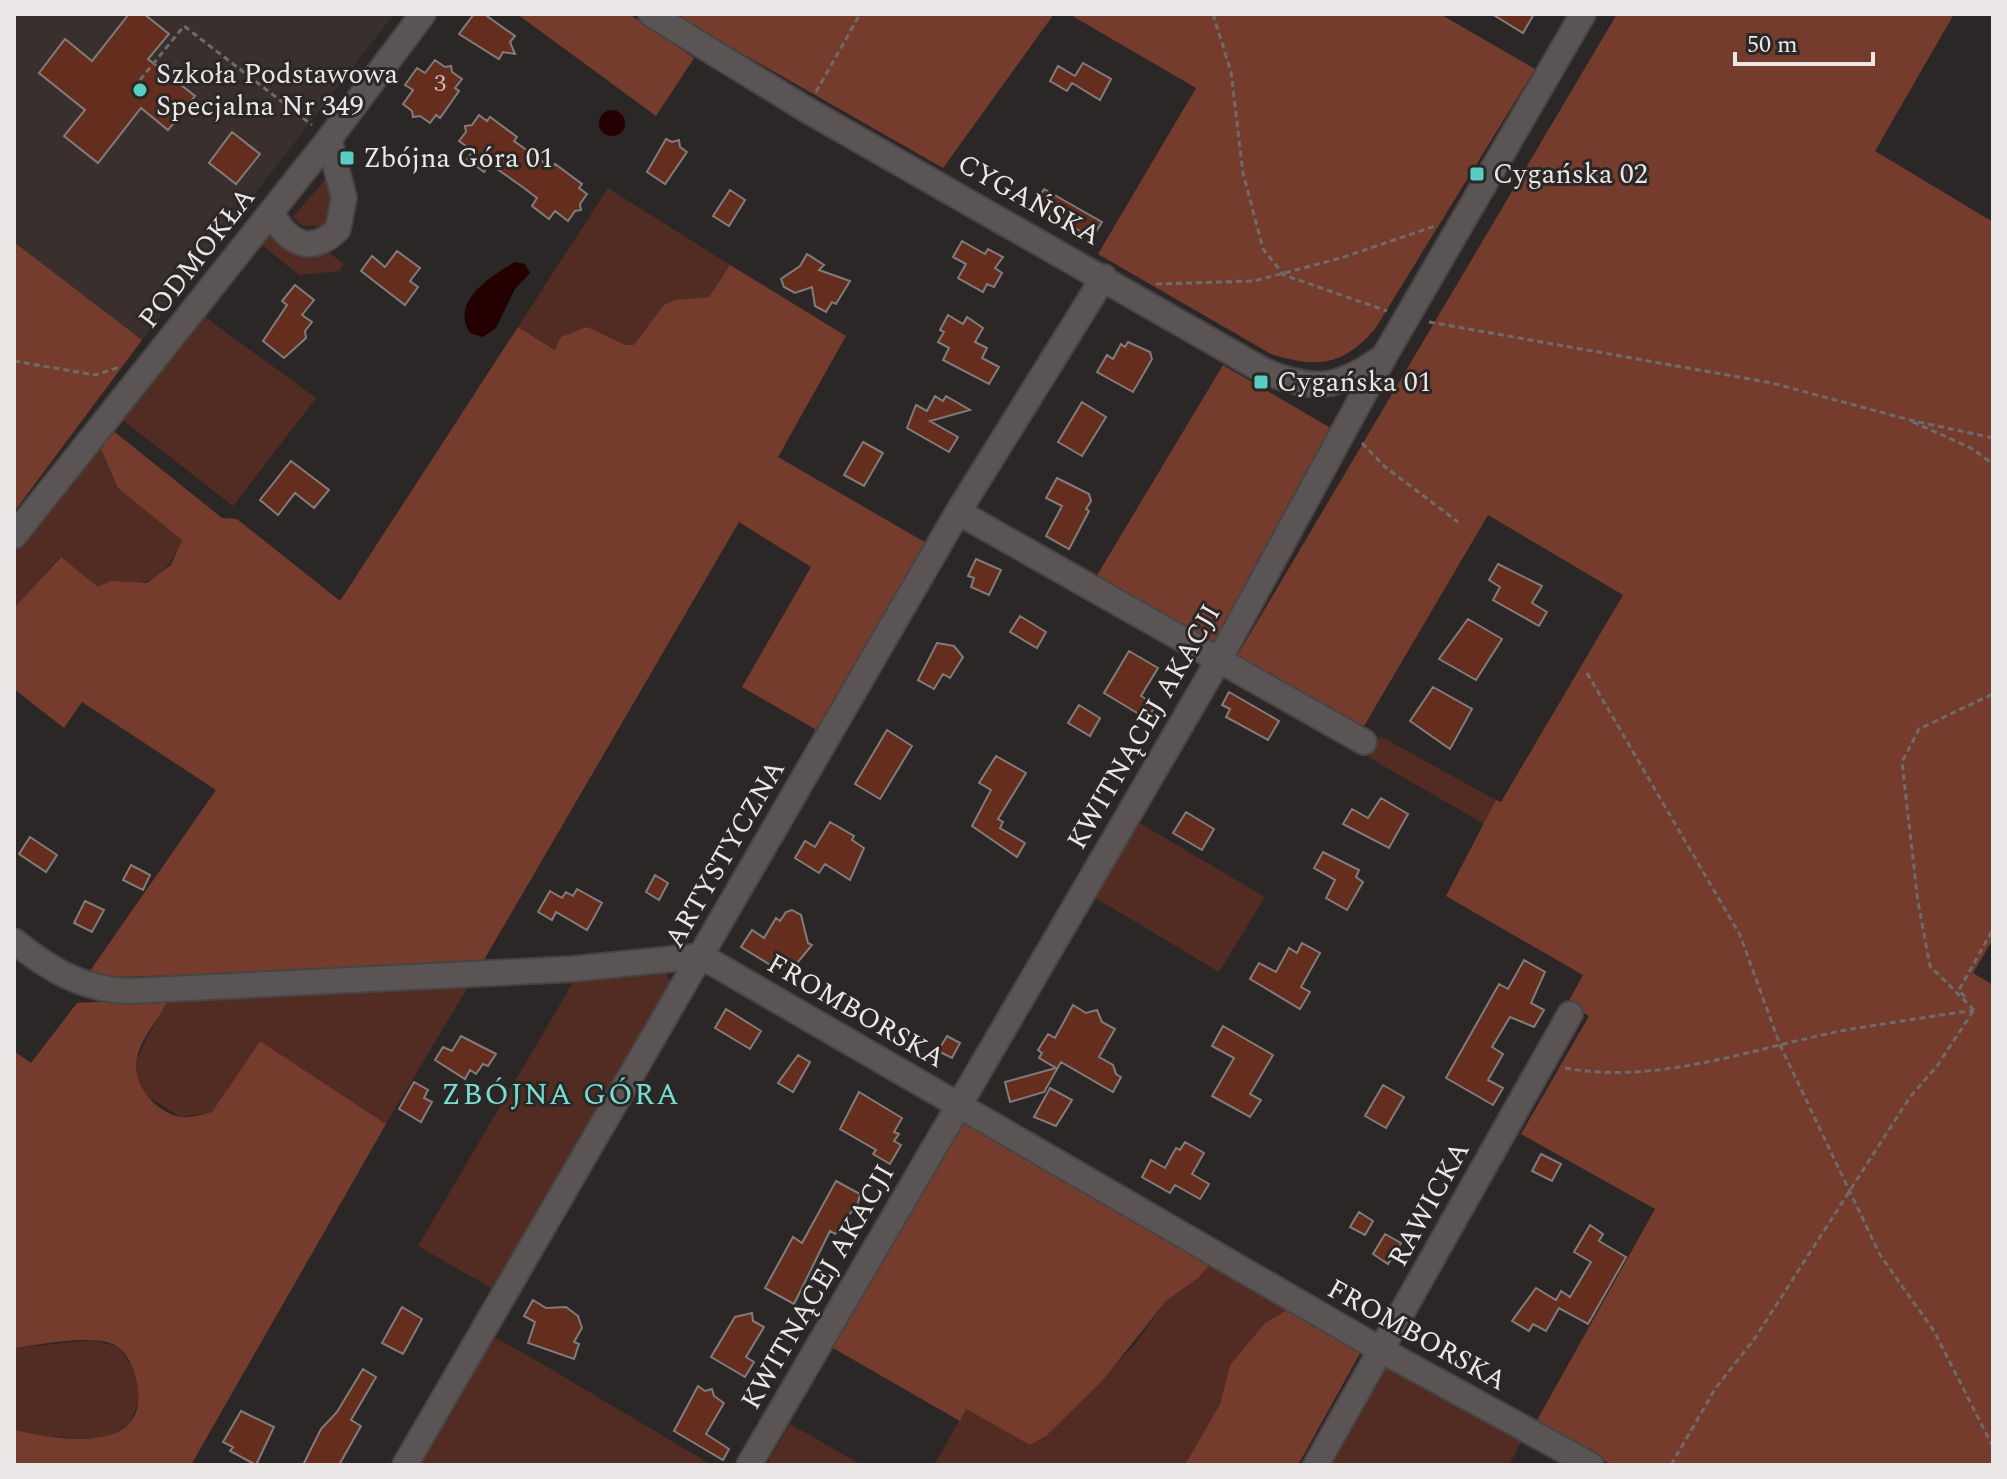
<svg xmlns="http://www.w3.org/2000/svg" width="2007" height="1479" viewBox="0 0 2007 1479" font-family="Spectral,serif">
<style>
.built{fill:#392f2c}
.green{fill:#522c22}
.forest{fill:#753c2d}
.water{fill:#240000}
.building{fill:#652d1e;stroke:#817c7a;stroke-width:2}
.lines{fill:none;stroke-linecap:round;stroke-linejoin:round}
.minor-casing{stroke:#474443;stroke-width:28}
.path{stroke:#6e6b6a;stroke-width:3;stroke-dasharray:6 4;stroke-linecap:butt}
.minor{stroke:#5a5554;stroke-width:24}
.poi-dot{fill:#57cec1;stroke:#2b2726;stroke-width:3}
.labels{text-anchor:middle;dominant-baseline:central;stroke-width:6;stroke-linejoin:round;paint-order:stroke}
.number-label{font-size:24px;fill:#c9b8b4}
.poi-label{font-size:28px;fill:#eae7e6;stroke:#2b2726;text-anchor:start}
.street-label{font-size:28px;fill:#eae7e6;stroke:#2b2726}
.neighbourhood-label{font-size:30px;letter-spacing:2px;fill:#76dfd3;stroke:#2b2726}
</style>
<rect width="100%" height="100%" fill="#2b2726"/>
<path class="built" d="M14,14H394L142,340L14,242Z"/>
<path class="green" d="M328,176L334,207L326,226H302L293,217Z
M608,188L730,265L709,297C670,303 660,317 634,345H626L608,336L556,350L518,327Z
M268,229L310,255L327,251L344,264L340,271L299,275L258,242Z
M201,314L316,398L233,506L120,418Z
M99,444L162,524L182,540C161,587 145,584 98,587L60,557L14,608V552Z
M1380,736L1496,800L1484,824L1368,757Z
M1138,822L1265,897L1219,972L1094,897Z
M665,972L672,985L493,1289L418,1246L575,979Z
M469,985L386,1124L260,1041L212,1112L180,1117L147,1096L138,1081L136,1060L168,998Z
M1212,1262L1292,1307L1265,1323L1230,1365L1220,1404L1185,1465H934L966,1409L1030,1445L1046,1436L1135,1344L1166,1301L1198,1278Z
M493,1337L522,1352L712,1465H417Z
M94,1340L118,1347L137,1373L139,1400L130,1424L104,1439L44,1436L14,1430V1348Z
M1386,1364L1522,1440L1509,1465H1327Z
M790,1424L862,1465H766Z"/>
<path class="forest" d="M517,14H629L694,58L656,116Z
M673,14H1054L943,168Z
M1069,14H1440L1535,69L1375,329C1342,367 1316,368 1271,354L1098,254L1196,88Z
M1617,14H1954L1875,151L1993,222V939L1973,973L1993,985V1465H1612L1536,1422L1655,1209L1521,1134L1589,1016L1567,1004L1583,975L1446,896L1496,800L1501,802L1623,595L1488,515L1364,726L1237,656Z
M14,242L142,340L14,512Z
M730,265L846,336L778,457L928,544L820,732L742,687L811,567L739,522L481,965L85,978L216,790L82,702L64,728L14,689V608L61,557L98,587L110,581L147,583L171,565L182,540L118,488L99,444L111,429L222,518L237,519L340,601L518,327L555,350L561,337L587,327L626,345H634L664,305L675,300L709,297Z
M1223,365L1339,433L1216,644L1096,577Z
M168,998C161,1019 141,1036 137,1058C131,1084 156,1113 181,1117C191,1118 203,1114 212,1112L260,1041L386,1124L191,1465H14V1430C52,1438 145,1457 138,1391C137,1376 131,1357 118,1347C98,1332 39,1345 14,1348V1051L31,1063L77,1003Z
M964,1120L1212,1262L1198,1278L1166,1301L1102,1381L1046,1436L1030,1445L966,1409L960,1421L833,1348Z
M1292,1307L1363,1348L1298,1465H1185L1220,1404L1230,1365L1265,1323Z"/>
<path class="water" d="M599 123a13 13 0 1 1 26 0a13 13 0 1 1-26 0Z
M515,262L525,264L530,273L515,289L496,328L483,337L470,333C449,301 493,275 515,262Z"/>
<path class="building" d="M129,14H144L169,34L148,59L195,96L168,130L141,108L98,163L64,136L85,110L39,73L65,39L92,61Z
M474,14H484L515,36L510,42L515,54L503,52L499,59L459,34Z
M1492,14H1534L1523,33Z
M435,60L445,67L451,66L452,72L462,79L455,88L459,91L440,118L436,115L430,123L420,116L413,117L412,111L403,104L413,90L405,85L417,68L425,73Z
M1083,63L1111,79L1100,100L1072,83L1067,91L1050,81L1058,66L1075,76Z
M479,115L487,121L490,117L517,137L514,141L552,168L555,164L582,184L579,188L587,194L580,204L581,210L575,211L568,221L555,211L549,219L532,206L537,198L524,188L490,164L484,172L467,159L473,151L459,141L466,132L465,126L472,125Z
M232,132L260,154L236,184L209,163Z
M666,139L672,142L679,140L680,147L687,152L665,184L647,172Z
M1044,189L1102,222L1092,238L1035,205Z
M730,190L745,200L729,226L713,216Z
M962,241L985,254L988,249L1003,257L995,268L1002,273L994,287L987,284L983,292L958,278L966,264L953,257Z
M397,251L420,268L410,281L418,287L405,305L361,271L372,256L385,267Z
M807,254L824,265L819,270L850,281L836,304L832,302L826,312L815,306L812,287L795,293L784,287L781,279L800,266Z
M295,285L314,300L302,315L312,322L305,331L306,338L284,358L263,341L287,305L282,301Z
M948,315L963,324L967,317L983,328L975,342L987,348L982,358L999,367L989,384L943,360L949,348L938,342L944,332L940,330Z
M1128,342L1150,352L1152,359L1133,392L1097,372L1107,355L1113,359L1121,344L1125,347Z
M935,396L943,401L946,396L970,410L930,421L958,437L949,452L907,428L916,405L927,411Z
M1082,402L1106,417L1082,456L1058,442Z
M863,442L883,453L864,486L844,475Z
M291,461L329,490L314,508L295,493L278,515L260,500Z
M1057,478L1089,494L1091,501L1086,509L1089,511L1069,549L1046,536L1062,506L1046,498Z
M976,559L1001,570L989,595L971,587L974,578L968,576Z
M1498,564L1542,586L1532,603L1547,612L1539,626L1493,600L1500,587L1489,580Z
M1020,616L1046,632L1037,648L1010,632Z
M1468,619L1502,639L1476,680L1439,659Z
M937,643L954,646L963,657L950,678L943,674L934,689L918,680Z
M1129,651L1158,668L1141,696L1156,705L1147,719L1104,693Z
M1433,687L1472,709L1450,749L1410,721Z
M1229,692L1279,721L1268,740L1226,717L1230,709L1222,705Z
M1079,705L1100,718L1090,736L1068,723Z
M887,730L912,746L880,799L855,784Z
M996,756L1026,773L998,819L1003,822L1000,828L1025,843L1017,857L972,826L991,790L979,783Z
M1381,798L1408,814L1389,848L1343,824L1352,809L1368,818Z
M1186,812L1214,829L1202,850L1173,833Z
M830,822L854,836L852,840L864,848L850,880L825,864L819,873L795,858L805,841L815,847Z
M30,837L57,855L46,872L19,854Z
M1323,852L1359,870L1356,877L1363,882L1347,910L1326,898L1335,880L1314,868Z
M131,865L150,875L143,890L123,880Z
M655,875L668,883L659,900L646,892Z
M577,889L602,903L587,930L556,912L552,920L538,912L550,891L562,898L566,892L573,896Z
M85,901L104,910L92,932L74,923Z
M792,910L801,915L808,943L812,945L793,968L784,962L780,968L769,964L741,947L752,930L764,938L776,918L780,921L786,912Z
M1302,943L1320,953L1301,987L1310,992L1300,1009L1250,979L1259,963L1276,972L1289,948L1297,953Z
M1524,960L1545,972L1531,1003L1544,1010L1534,1027L1510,1017L1492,1047L1503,1054L1488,1080L1503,1088L1493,1105L1446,1078L1499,984L1508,989Z
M1073,1005L1086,1013L1097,1010L1102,1022L1115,1029L1099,1057L1113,1065L1116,1074L1121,1077L1113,1092L1061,1062L1044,1092L1010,1102L1005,1082L1056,1068L1039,1058L1042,1053L1038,1050L1048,1034L1055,1038Z
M726,1009L761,1031L750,1049L715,1028Z
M1223,1026L1273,1055L1250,1094L1261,1100L1250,1117L1212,1096L1234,1058L1212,1046Z
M461,1036L496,1054L488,1066L483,1064L476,1074L470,1070L465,1079L435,1060L443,1047L452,1051Z
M947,1036L960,1043L952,1058L938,1051Z
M798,1055L810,1062L793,1092L778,1083Z
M414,1082L428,1090L424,1098L432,1102L421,1122L399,1109Z
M1383,1085L1404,1097L1386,1128L1365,1116Z
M1050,1088L1072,1100L1056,1126L1034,1117Z
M859,1092L902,1118L894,1132L899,1134L894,1141L901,1145L890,1164L873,1154L876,1150L840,1129Z
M1185,1142L1204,1153L1192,1174L1209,1184L1200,1199L1175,1185L1170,1193L1142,1177L1151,1160L1165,1168L1176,1148L1180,1150Z
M1541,1154L1561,1164L1552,1181L1532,1171Z
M836,1181L860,1194L858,1203L835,1234L830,1231L794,1304L765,1288L793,1237L802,1243Z
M1359,1212L1373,1221L1365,1235L1350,1227Z
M1590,1225L1603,1234L1599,1241L1626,1257L1588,1324L1559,1308L1546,1331L1533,1324L1529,1331L1512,1321L1536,1288L1556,1300L1561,1291L1570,1297L1591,1262L1574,1252Z
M1385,1234L1401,1243L1388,1264L1373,1254Z
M533,1300L546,1308L566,1307L578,1316L582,1328L574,1342L579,1344L574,1359L528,1343L535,1322L524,1316Z
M402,1307L422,1319L403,1354L382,1343Z
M752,1313L753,1321L764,1327L746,1357L754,1362L745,1377L711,1357L735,1317Z
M363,1369L376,1377L351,1420L361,1426L339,1465H303L321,1429L337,1412Z
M698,1386L705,1391L712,1389L714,1396L724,1403L706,1434L729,1449L723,1460L674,1431Z
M241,1411L274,1427L256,1465L230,1451L233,1447L223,1442Z"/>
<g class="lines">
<g class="minor-casing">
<path id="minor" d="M651,14L807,110L1264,371C1312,391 1337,390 1380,359
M271,212C287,242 310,257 338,229L344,198L329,139
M958,512L1364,742
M14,536L329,139L423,14
M14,941C49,969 83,990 129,991L573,969L701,956L1381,1350L1591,1465
M405,1465L958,512L1104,277
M749,1465L1220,658L1385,355L1583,14
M1316,1465L1570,1014"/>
</g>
<path class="path" d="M1213,14L1231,72L1243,173L1263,249L1284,275L1387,311
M140,80L184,26L312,125
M816,92L860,14
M1156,284L1254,281L1341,258L1435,226
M1429,322L1772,383L1910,420L1993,438
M14,361L95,375L120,367
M1913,422L1971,448L1993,464
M1362,443L1384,466L1458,522
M1587,673L1740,935L1780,1045L1880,1255L1934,1331L1993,1447
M1965,997L1959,990L1993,929
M1974,1010L1930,966L1918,902L1902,762L1919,729L1993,694
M1565,1068C1658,1085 1750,1049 1841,1031C1885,1023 1930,1017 1974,1010
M1671,1465L1715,1389L1755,1338L1910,1097L1937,1066L1974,1010"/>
<use href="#minor" class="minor"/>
</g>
<g class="poi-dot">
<circle cx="140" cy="90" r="8"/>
<rect x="339" y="150" width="16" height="16" rx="4"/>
<rect x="1469" y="166" width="16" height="16" rx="4"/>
<rect x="1253" y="374" width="16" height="16" rx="4"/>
</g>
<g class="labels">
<g class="number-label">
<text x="440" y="84">3</text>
</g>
<g class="poi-label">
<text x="156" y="74">Szkoła Podstawowa<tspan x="156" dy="32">Specjalna Nr 349</tspan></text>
<text x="363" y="158">Zbójna Góra 01</text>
<text x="1493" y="174">Cygańska 02</text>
<text x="1277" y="382">Cygańska 01</text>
</g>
<g class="street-label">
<text transform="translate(1029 200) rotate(29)">CYGAŃSKA</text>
<text transform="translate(197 258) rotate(-52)">PODMOKŁA</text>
<text transform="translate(1144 727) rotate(-60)">KWITNĄCEJ AKACJI</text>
<text transform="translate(725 854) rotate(-60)">ARTYSTYCZNA</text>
<text transform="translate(856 1011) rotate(30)">FROMBORSKA</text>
<text transform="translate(1429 1204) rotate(-61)">RAWICKA</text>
<text transform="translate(818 1287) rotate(-60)">KWITNĄCEJ AKACJI</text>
<text transform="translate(1417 1335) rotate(29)">FROMBORSKA</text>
</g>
<g class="neighbourhood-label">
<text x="561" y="1095">ZBÓJNA GÓRA</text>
</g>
</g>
<rect width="2007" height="1479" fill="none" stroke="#eae7e6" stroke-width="32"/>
<path d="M1735 52v12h138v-12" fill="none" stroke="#eae7e6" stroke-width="4"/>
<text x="1747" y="52" font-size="24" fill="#eae7e6" stroke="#2b2726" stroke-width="6" paint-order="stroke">50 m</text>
</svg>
